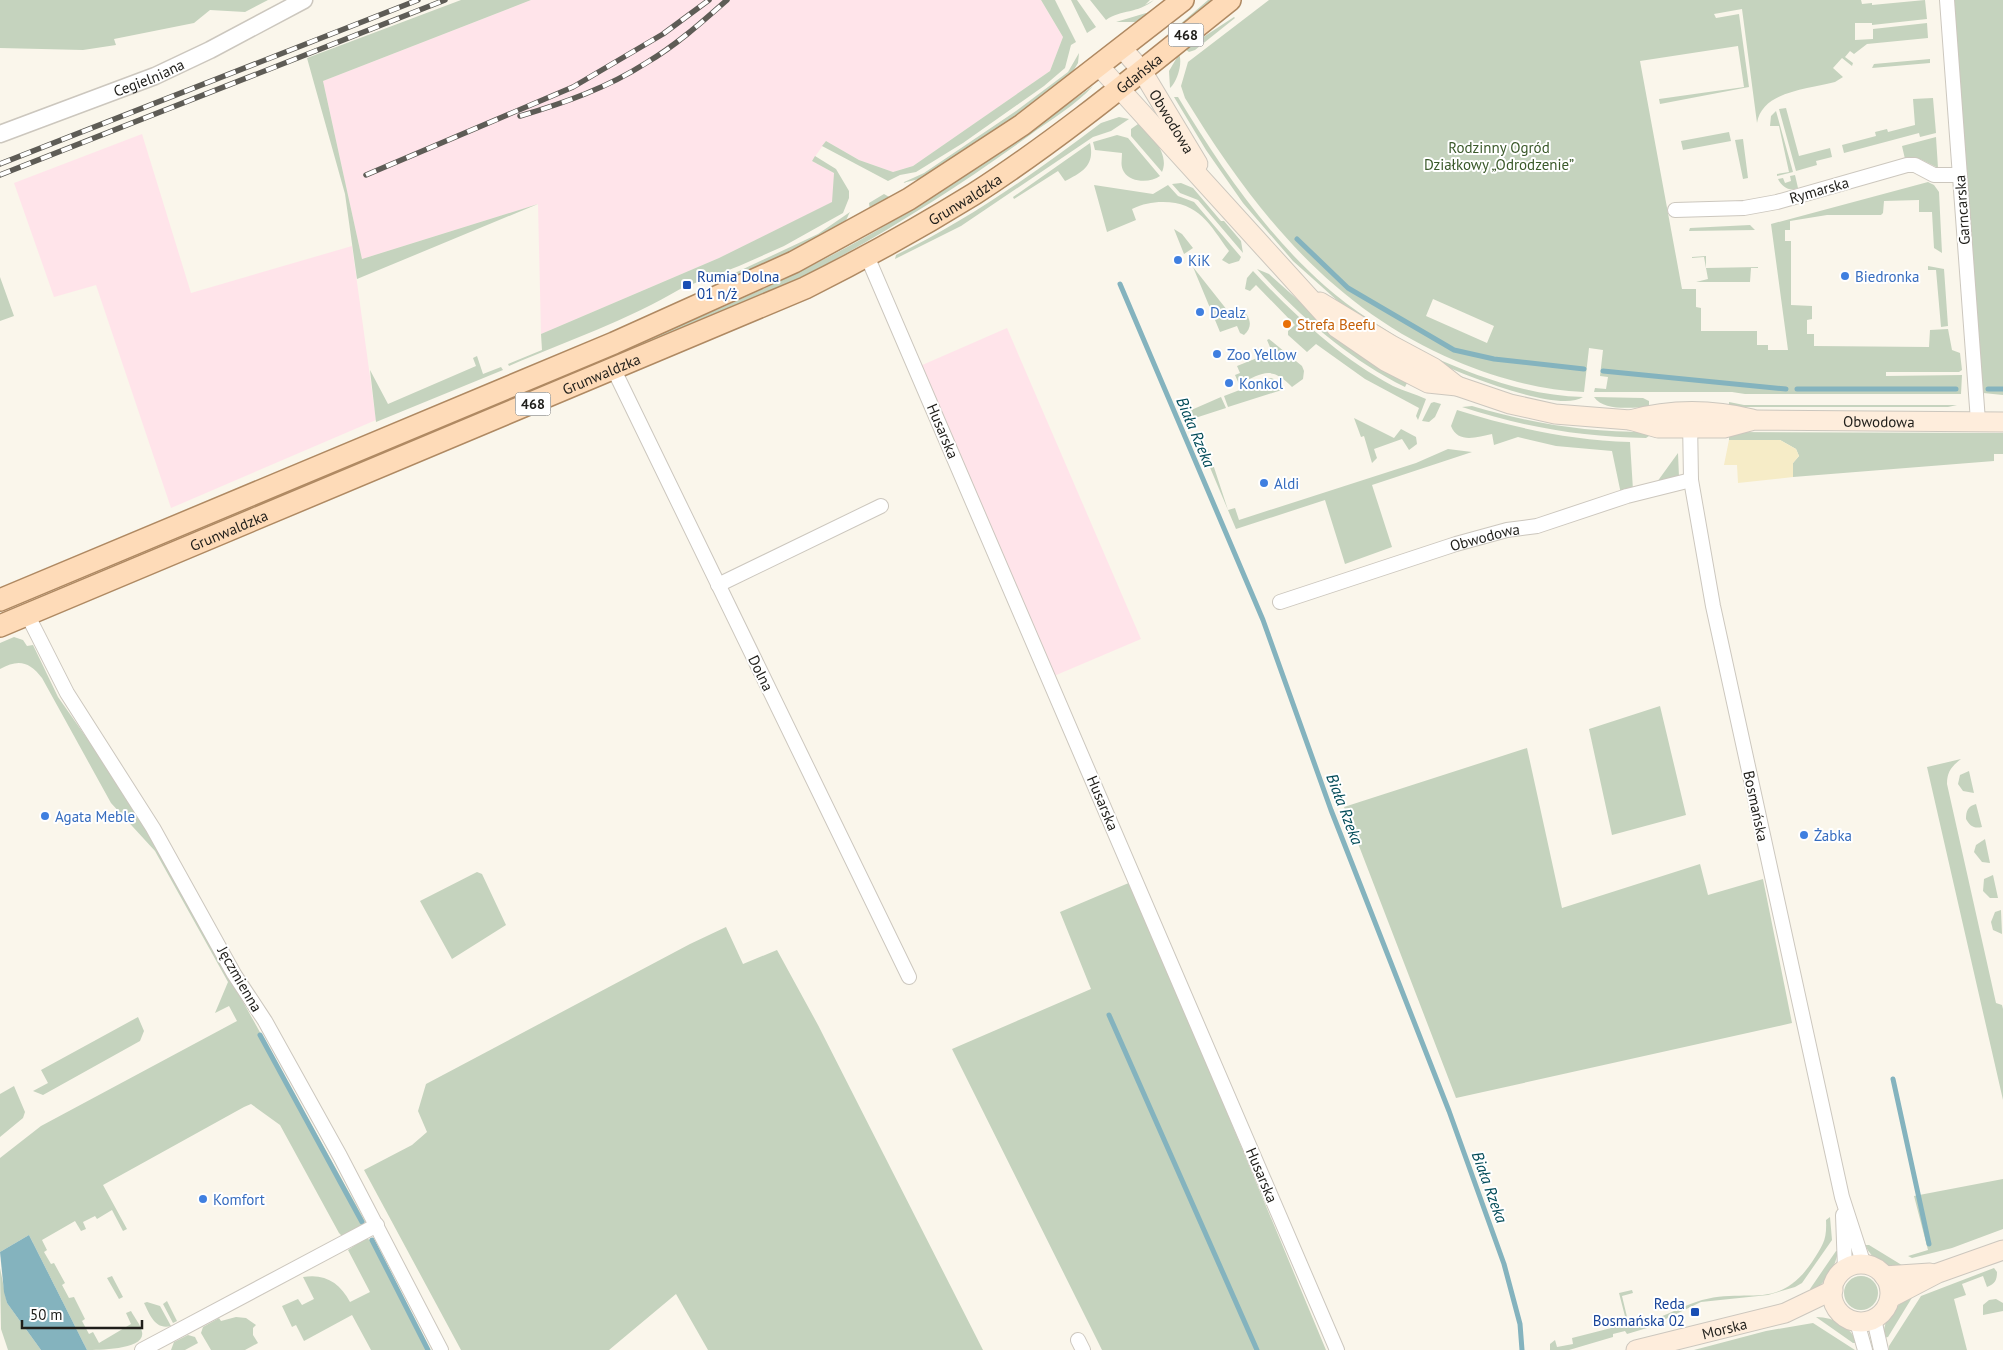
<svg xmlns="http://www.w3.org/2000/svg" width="2003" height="1350" viewBox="0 0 2003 1350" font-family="'PT Sans',sans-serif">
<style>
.industrial{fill:#ffe4ea}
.green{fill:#c5d3be;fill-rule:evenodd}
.sand{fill:#f6ecc7}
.water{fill:#84b3be}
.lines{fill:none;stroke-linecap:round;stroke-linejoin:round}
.stream{stroke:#84b3be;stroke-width:5}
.minor-casing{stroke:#ccc7be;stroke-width:16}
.tertiary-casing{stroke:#ccc7be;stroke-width:19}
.secondary-casing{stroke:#ccc7be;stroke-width:21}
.primary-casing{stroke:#af8962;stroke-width:24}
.minor{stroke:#fff;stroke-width:14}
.tertiary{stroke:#fff;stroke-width:16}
.secondary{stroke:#feeddc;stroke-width:19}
.primary{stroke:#fedbb8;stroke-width:21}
.rail-casing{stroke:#5e5c56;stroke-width:5.5}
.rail{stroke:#fff;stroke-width:4;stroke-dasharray:11;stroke-linecap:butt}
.shop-dot{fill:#3f7fe0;stroke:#fff;stroke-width:2}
.transit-dot{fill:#1a4fb4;stroke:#fff;stroke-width:2}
.food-dot{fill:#e8710a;stroke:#fff;stroke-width:2}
.labels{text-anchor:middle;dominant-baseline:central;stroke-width:4;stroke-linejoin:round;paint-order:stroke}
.shield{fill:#fff;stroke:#62625f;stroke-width:1}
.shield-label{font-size:14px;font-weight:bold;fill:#1f1e1a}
.street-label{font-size:15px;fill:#1f1e1a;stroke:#fff}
.park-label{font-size:15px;fill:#3a592a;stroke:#fff}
.shop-label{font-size:15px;fill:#366cbe;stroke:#fff;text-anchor:start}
.transit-label{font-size:15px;fill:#164399;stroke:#fff;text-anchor:start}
.food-label{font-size:15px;fill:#c56008;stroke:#fff;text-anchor:start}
.water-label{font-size:16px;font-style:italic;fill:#024b58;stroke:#fff}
</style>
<rect width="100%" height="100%" fill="#faf6eb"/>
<path class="industrial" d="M531,0H1041L1063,37L1050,71L913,166L893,172L859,160L826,141L812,161L834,173L833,202L719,258L541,334L538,204L362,259L323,81Z
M142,134L191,293L352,246L376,420L171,508L96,285L54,297L14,183Z
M1007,328L1141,639L1054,676L920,366Z"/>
<path class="green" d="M0,0H268L245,12L210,10L194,23L114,39L116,45L83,50L0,48Z
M461,0H531L323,81L362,259L538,204L357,279L345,194L307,58Z
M1041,0H1055L1076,42L1071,45L1065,68L1044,86L963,143L916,172L900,175L888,181L822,146L826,141L859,160L893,172L913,166L1050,71L1063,37Z
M1071,0H1077L1096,27L1087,33Z
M1090,0H1150L1145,5L1154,0C1137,14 1122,9 1106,20Z
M1208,0H1214L1180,27L1178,26Z
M1269,0H1861L1862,4L1872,3V5L1925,0L1927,19L1872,25V23H1855V40L1873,39V29L1927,23L1928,38L1867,44L1854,54L1850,51L1845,57L1853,63L1852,66L1842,58L1833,68L1843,77L1835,82C1809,89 1762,91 1757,123L1742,9L1714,14L1716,18L1739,14L1749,87L1660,104L1659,99L1744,87L1738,46L1640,61L1682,289H1696V307L1701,308V331H1757V345H1768V350H1788L1771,224L1928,182L1934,185L1939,192L1942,253L1934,248L1932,212H1919V200L1884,201L1883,213L1881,215H1827L1790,221V230H1785V241H1791V305L1812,306V319L1807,320V334H1814V346L1929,347L1930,330L1948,329L1952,350L1960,353L1962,370L1959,372H1886V376L1962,375L1961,394H1745L1732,392H1594L1595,388L1606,389L1608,377L1600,376L1603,350L1589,348L1584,392C1540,390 1496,378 1456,361C1333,309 1256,214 1185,98L1181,86L1188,62ZM1433,299L1494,326L1487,343L1426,316Z
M1953,0H2003V395L1983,393Z
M1146,13L1149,15L1136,22H1116Z
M1234,17L1235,18L1195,50L1189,52L1185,49Z
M1079,53L1078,63L1072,73L1022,113L924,178L902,183L924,173L1016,111L1068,72Z
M1179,54C1183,63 1177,82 1170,88L1169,71Z
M1930,59V63L1872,68L1874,64Z
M1093,86C1076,105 1050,120 1030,135C957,188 880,236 801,278L610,360L608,355C699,318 791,280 876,231C951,187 1022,137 1093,86Z
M1174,97H1178C1219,165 1265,233 1325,286C1352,310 1384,329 1416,348L1420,355L1350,312L1293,261L1243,203L1206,150Z
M1933,98L1936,133L1920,137L1919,133L1844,153L1842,145L1876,136L1875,132L1887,129L1888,132L1915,125L1913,99Z
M1786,108L1799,156L1830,148L1832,157L1816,161L1817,165L1796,171L1779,109Z
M1776,111L1793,172L1777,176V174L1789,172L1779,126H1770L1771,116Z
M1119,117L1129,119L1111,131L1093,137L961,226L895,259L896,255C970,219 1036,172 1101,123Z
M1138,124C1151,134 1170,154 1162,172L1131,136V129Z
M1729,132L1731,141L1683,150L1681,141Z
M1117,135L1128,138L1160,176C1151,183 1131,183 1124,172C1120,166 1122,160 1122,153L1095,150L1093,142Z
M1936,137L1938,168L1920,159H1905L1902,146Z
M1743,139L1748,178L1743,179L1735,140Z
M1090,143C1095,165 1083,172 1065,181L1058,171L1014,199L1013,197Z
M815,156L836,169L849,191V198L843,213L784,246L739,266L690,285L689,283L681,286L682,288C628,320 567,341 509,366L508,364L542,350L541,334L719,258L832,202L834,173L812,161Z
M1795,175L1798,188C1790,192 1782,187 1778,179L1783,178L1785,183L1791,181L1790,176Z
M1181,183L1193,188L1221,221H1224L1241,241L1243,253L1198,200L1180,193L1172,184Z
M1094,185L1153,194L1168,185L1178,196L1194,202L1241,257L1239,261L1229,264L1222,260L1229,251C1210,225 1199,202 1163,202C1151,202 1143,204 1132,209L1136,220L1107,232Z
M884,194L891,198L870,211L869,203Z
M850,212C848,215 847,220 844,223C828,242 746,272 720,280L818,234Z
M1750,225L1755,230L1689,231L1690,228Z
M1174,229L1182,234L1193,248L1184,254Z
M1706,256V268L1758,267V268H1751L1750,282H1696L1708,279L1704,257L1692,258V257Z
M1928,266L1944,269L1948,326L1941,327L1936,270H1928Z
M1193,267L1231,315L1241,309C1250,316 1254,326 1244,335L1240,333L1237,326L1220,332Z
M1257,269L1269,274L1335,333L1409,379L1405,387C1349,359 1299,316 1257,269Z
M1253,271C1294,315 1340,358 1393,386C1404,391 1415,394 1426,399L1418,420L1416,416L1419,408L1365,379L1316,344L1307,352L1288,335V331L1295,325L1256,285L1250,291L1245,289L1247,278Z
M0,277L14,316L0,321Z
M1269,339L1302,366L1304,371L1303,379L1292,387C1271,365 1263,373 1239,384L1235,375L1240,373L1237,366L1272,352L1267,340Z
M477,356L483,374L501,367L503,370L376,422L370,370L388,404L476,366L473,358Z
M1431,356C1478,377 1531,396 1583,397C1558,414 1457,372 1429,359Z
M1271,378L1279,381L1285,389L1228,407L1224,396Z
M1221,397L1226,408L1192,419L1189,411Z
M1594,397L1643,398L1649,401V407C1633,407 1604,412 1594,397Z
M1434,402L1441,404L1435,417L1429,422L1422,421L1431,403Z
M1729,402L1744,405H1957L1948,407H1729Z
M1472,406C1534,424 1584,432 1649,432V436L1646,438C1583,437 1523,427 1462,407Z
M1457,410C1515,428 1569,440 1630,442L1633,490L1621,494L1612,451L1556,446L1518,437L1494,445L1492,434C1477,437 1458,444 1451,426Z
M1354,418L1394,438L1401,429L1416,437L1417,444L1409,450L1402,439L1374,449L1377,458L1372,463L1364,436L1361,437Z
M1729,432L2003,433V454H1994V461L1793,477V463L1799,456L1796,449L1780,440H1729Z
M1208,449L1228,510L1235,508L1239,520L1416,463L1448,449L1472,452L1372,485L1392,547L1345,564L1325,500L1236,529L1203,451Z
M1678,453L1679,477L1657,482Z
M14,637L23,640L27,646L33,645L58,697L105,764L153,840L365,1221L362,1228L344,1238L339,1233L280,1125L251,1104L244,1107L103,1185L127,1229L123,1231L112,1210L97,1219L95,1216L83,1222L86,1229L81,1231L75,1221L42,1240L47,1250L44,1252L51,1264L54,1263L65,1283L62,1285L69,1298L74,1297L85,1319L82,1321L89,1334L93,1332L99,1343L131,1324L126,1313L131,1311C134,1317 141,1325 142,1332C146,1350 98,1350 87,1350L29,1235L0,1252V1158L41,1126L237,1021L229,1006L215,1013L228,982L155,851L111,803L42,678C29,661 18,659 0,669V643Z
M1660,706L1686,815L1612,835L1589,729Z
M1527,748L1562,908L1700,864L1708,895L1763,879L1792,1023L1456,1098L1344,807Z
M1961,759C1951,767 1947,772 1947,784L1996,1003L2002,1005L2003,1009V1100L1927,767Z
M1969,771L1974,793L1963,791L1958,784L1960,775Z
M1976,804L1982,827C1974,829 1970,826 1966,819C1966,811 1968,806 1976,804Z
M1985,839L1990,863L1982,862L1974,852L1976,845Z
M477,872L482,874L506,925L452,959L420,901Z
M1993,875L1998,898H1990L1983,891L1984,879Z
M1131,882L1326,1350H1102L952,1049L1091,989L1060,912Z
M2001,910L2002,934L1993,930L1991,922L1995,912Z
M726,927L743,964L777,950L818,1025L983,1350H708L676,1294L609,1350H461L364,1170L412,1145L427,1132L418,1111L426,1084L690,944Z
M138,1017L144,1031L140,1041L43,1095L33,1091L48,1083L41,1070Z
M14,1086L25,1112L23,1118L0,1137V1094Z
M2003,1179V1229L1952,1248L1912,1258L1908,1256L1928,1250L1914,1196Z
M1830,1217L1832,1240L1802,1283L1795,1287L1768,1295L1701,1302L1647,1328L1627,1334L1625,1331L1613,1334V1337L1569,1350H1550V1344L1555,1340L1557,1347L1573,1344L1572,1338L1627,1324L1619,1293L1632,1290L1633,1293L1622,1296L1628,1321L1633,1325C1658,1321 1678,1307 1702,1300C1748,1287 1778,1312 1812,1262C1823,1245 1827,1240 1826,1220Z
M366,1238L370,1240L426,1350H371L352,1315L304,1341L296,1325L292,1327L282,1306L298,1299L302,1305L314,1299L303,1277C325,1273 340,1283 350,1302L370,1292L348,1250Z
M1865,1245H1869L1905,1267C1887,1268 1873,1262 1865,1245Z
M1836,1251H1838C1835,1269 1826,1283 1811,1292L1810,1289Z
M0,1268L7,1303L41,1350H8L1,1329Z
M1994,1268L1997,1272C1997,1280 1995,1284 1987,1287L1983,1276L1962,1284L1966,1295L1954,1299L1967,1350H1889V1346L1921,1296Z
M112,1276L123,1297L119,1299L107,1278Z
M1844 1293a17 17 0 1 1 34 0a17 17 0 1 1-34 0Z
M1913,1296L1888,1337L1884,1338C1882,1319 1896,1304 1913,1296Z
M1996,1299L2003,1303V1311L1983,1315V1305L1989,1300Z
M167,1301L177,1321L173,1323L163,1304Z
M147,1302L160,1306L171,1326C155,1330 150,1315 144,1303Z
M236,1317L246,1318L256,1325L253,1328V1335L258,1343L245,1350H211L201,1333L203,1327L219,1318L221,1321Z
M1816,1317C1835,1317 1849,1326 1858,1343H1853Z
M1813,1323L1855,1350H1694L1766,1331Z
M188,1335L195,1337L198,1343L185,1350H171L174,1342Z"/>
<path class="sand" d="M1729,440H1780L1796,449L1799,456L1793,463V477L1738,483L1737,465H1724Z"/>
<path class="water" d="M29,1235L87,1350H41L7,1303L4,1292L0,1252Z"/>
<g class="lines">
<path class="stream" d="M1297,239L1348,288L1454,350L1494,359L1584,369
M1120,284L1263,620L1331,810L1449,1111L1504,1264L1520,1324L1522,1350
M1603,371L1786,389
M1797,389H1956
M1988,389H2003
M1109,1015L1257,1350
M260,1035L362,1222
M1893,1079L1929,1244
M372,1240L428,1350"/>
<g class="minor-casing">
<g id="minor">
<path d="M1947,0L1978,421"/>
<path d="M1675,210L1744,208L1777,202L1907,165H1915L1934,175H1960"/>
<path d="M867,256L1337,1350"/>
<path d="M614,370L909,977"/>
<path d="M1690,420L1691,480L1713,606L1842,1197L1864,1265"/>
<path d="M718,585L881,506"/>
<path id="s1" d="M1280,602L1456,544L1507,530L1537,526L1627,496L1691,480"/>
<path d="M27,614L67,693L153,828L234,974L265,1021L340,1156L441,1350"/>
<path d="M1843,1215L1845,1269"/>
<path d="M1874,1319L1881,1350"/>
<path d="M1857,1322L1865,1350"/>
<path d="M1078,1340L1083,1350"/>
<path d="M142,1350L377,1225"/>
</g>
</g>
<g class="tertiary-casing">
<g id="tertiary">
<path id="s2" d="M0,134L155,76L210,50L304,0"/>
</g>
</g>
<g class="secondary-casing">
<g id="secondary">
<path id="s3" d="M1122,48L1142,71L1198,164"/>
<path id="s4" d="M1099,66L1337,328L1385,361L1428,383L1457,386L1510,404L1555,414L1630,420L1658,428H1724L1754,420L2003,422"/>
<path d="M1320,302L1391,345L1434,368L1457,386"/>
<path d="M1630,420C1670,409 1711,409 1752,419"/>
<circle cx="1861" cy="1293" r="29"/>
<path d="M1884,1276L1930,1273"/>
<path d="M1890,1298L1938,1273L2003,1250"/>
<path id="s5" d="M1636,1350L1785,1313L1833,1290"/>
</g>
</g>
<g class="primary-casing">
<g id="primary">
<path d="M0,600L614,343L794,262L909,199L1022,125L1183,0"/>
<path id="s6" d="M0,626L805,288C863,259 919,228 974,194C1064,136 1146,67 1230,0"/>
</g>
</g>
<use href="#minor" class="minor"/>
<use href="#tertiary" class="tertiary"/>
<use href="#secondary" class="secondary"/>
<use href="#primary" class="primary"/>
<g class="rail-casing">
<path id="rail" d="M520,116C564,103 607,88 646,63C675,46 701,23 727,0
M0,164L418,0
M0,175L445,0
M366,175L573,87L663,34L709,0"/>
</g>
<use href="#rail" class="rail"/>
</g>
<g class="shop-dot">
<circle cx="1178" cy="260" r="5"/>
<circle cx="1845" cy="276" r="5"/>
<circle cx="1200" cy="312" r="5"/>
<circle cx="1217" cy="354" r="5"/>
<circle cx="1229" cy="383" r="5"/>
<circle cx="1264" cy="483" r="5"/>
<circle cx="45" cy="816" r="5"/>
<circle cx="1804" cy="835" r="5"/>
<circle cx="203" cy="1199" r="5"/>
</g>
<g class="transit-dot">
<rect x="682" y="280" width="10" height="10" rx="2.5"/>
<rect x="1690" y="1307" width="10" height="10" rx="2.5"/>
</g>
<circle class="food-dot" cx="1287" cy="324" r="5"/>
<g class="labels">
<g class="shield">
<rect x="1168.5" y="23.5" width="35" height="23" rx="4"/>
<rect x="515.5" y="392.5" width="35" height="23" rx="4"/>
</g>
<g class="shield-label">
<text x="1186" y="35">468</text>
<text x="533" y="404">468</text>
</g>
<g class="street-label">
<text stroke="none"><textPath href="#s6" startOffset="1271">Gdańska</textPath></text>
<text stroke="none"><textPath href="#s2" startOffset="159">Cegielniana</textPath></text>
<text stroke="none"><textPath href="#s3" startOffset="89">Obwodowa</textPath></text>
<text transform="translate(1819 190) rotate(-16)">Rymarska</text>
<text stroke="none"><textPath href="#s6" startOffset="1056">Grunwaldzka</textPath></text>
<text transform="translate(1962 210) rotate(-94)">Garncarska</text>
<text stroke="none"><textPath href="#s6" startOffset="652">Grunwaldzka</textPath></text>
<text stroke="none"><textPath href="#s4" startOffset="918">Obwodowa</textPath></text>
<text transform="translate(943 431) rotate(67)">Husarska</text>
<text stroke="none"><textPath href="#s6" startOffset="248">Grunwaldzka</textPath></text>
<text stroke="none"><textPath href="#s1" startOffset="215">Obwodowa</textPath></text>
<text transform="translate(761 673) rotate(64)">Dolna</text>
<text transform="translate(1103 803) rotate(67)">Husarska</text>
<text transform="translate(1756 806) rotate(78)">Bosmańska</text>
<text transform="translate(240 979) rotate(60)">Jęczmienna</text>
<text transform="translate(1262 1175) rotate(67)">Husarska</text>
<text stroke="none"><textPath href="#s5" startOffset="91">Morska</textPath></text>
</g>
<g class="park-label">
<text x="1499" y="147">Rodzinny Ogród<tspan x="1499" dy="17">Działkowy „Odrodzenie”</tspan></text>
</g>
<g class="shop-label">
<text x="1188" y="260">KiK</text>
<text x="1855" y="276">Biedronka</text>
<text x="1210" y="312">Dealz</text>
<text x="1227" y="354">Zoo Yellow</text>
<text x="1239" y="383">Konkol</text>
<text x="1274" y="483">Aldi</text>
<text x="55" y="816">Agata Meble</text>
<text x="1814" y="835">Żabka</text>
<text x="213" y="1199">Komfort</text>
</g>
<g class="transit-label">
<text x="697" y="276">Rumia Dolna<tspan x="697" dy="17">01 n/ż</tspan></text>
<text x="1685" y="1303" text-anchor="end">Reda<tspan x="1685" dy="17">Bosmańska 02</tspan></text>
</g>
<g class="food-label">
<text x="1297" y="324">Strefa Beefu</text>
</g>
<g class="water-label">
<text transform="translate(1196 432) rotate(67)">Biała Rzeka</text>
<text transform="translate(1345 809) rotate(69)">Biała Rzeka</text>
<text transform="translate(1490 1187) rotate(70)">Biała Rzeka</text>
</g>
</g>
<path d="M22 1320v8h120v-8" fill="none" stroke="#1f1e1a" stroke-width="2.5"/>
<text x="30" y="1320" font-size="15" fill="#1f1e1a" stroke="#ffffff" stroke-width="4" paint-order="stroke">50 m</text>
</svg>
